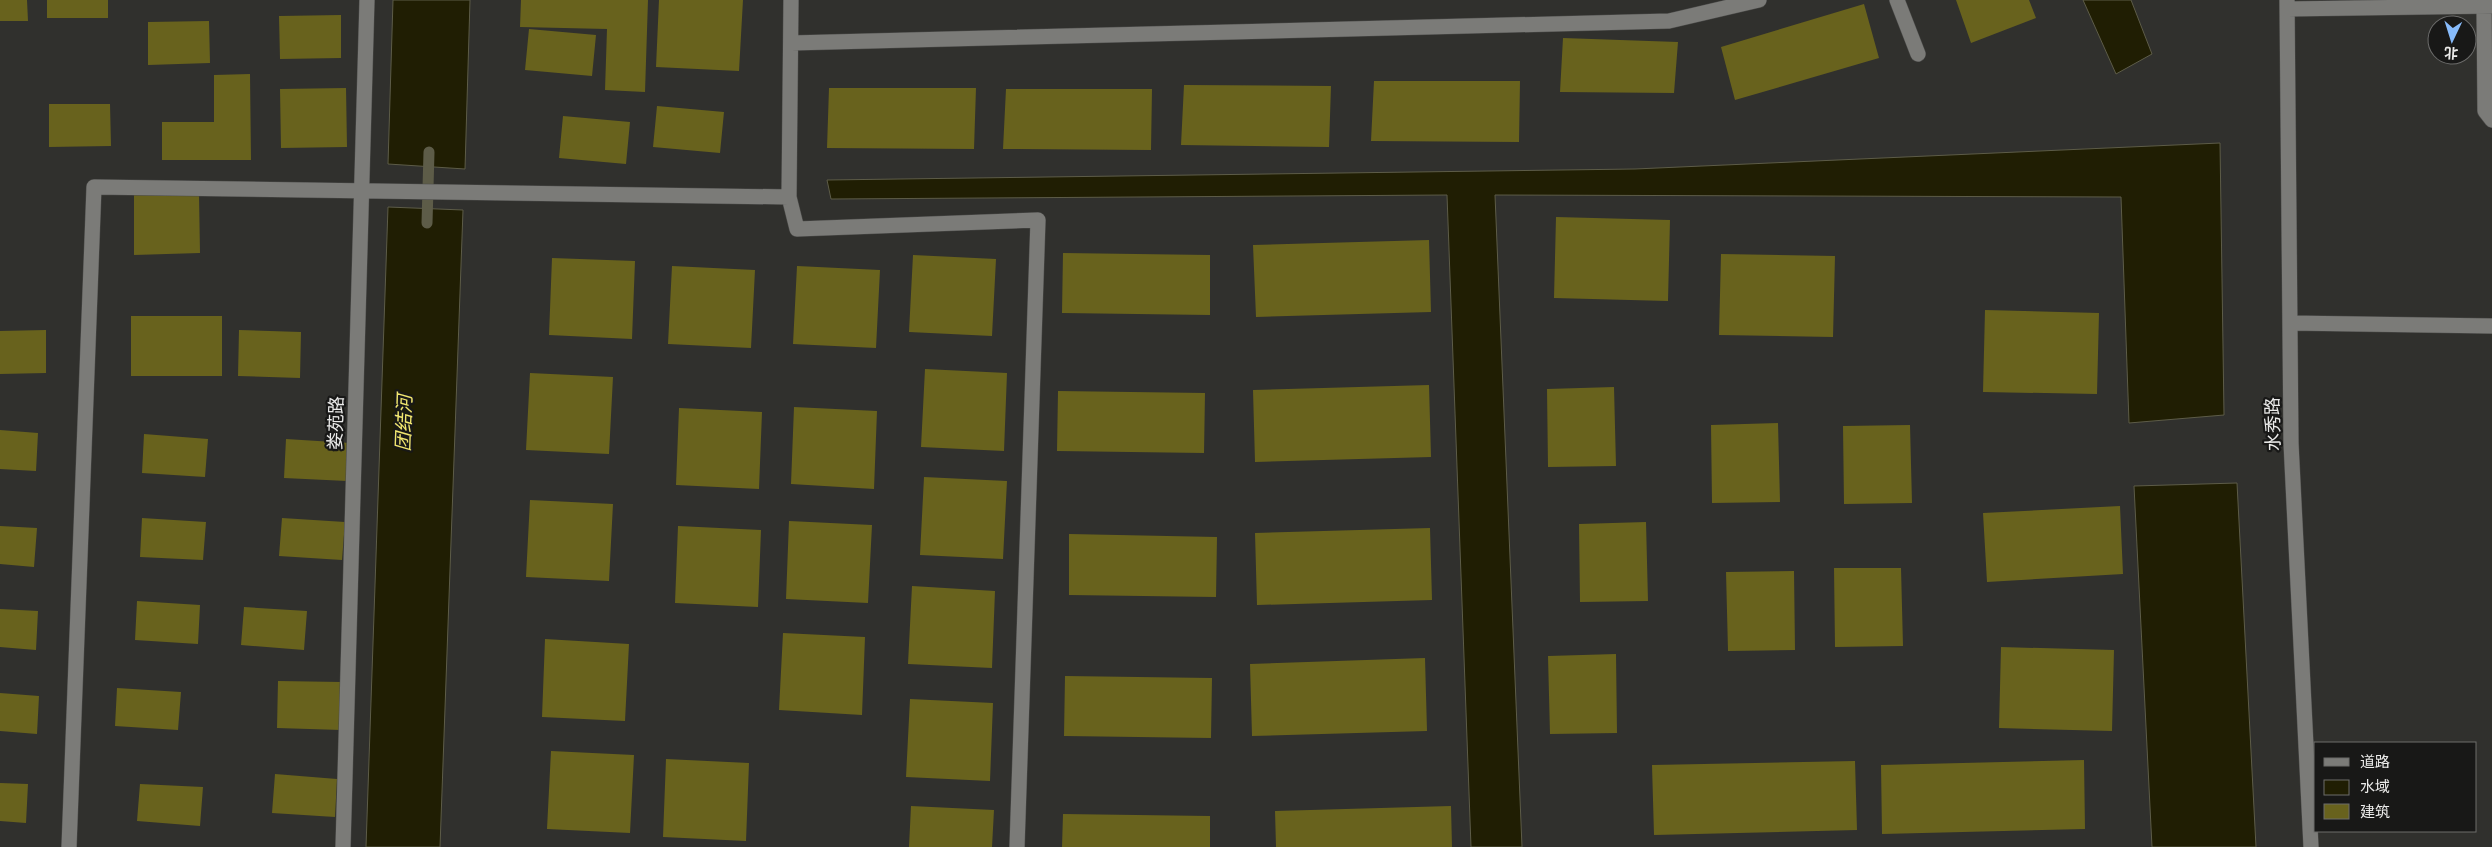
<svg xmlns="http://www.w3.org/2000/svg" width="2492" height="847" viewBox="0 0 2492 847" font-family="Jost,'Noto Sans SC',sans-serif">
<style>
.water{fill:#201e03;stroke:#5d5c48}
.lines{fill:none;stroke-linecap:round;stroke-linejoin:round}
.stream{stroke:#5d5c48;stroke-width:11}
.building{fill:#68621d}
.minor-casing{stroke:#4b4b49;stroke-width:16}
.minor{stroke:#7b7b78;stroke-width:15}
.labels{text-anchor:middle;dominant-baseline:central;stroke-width:4.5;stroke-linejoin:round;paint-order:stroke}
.street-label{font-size:18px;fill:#ebebea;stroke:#181817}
.water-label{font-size:19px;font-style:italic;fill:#f1e66f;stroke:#181817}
</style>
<rect width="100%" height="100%" fill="#30302d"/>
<path class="water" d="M393,0H470L465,169L388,164Z
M2083,0H2131L2152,54L2116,74Z
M2220,143L2224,415L2129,423L2121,197L1495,195L1522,847H1471L1447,195L831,199L827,180L1635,169Z
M388,207L463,210L440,847H366Z
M2237,483L2256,847H2152L2134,486Z"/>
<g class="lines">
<path class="stream" d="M427,223L429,152"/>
</g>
<path class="building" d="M0,0H27L28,21H0Z
M47,0H108V18H47Z
M521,0H648L645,92L605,90L607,29L520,27Z
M659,0H743L739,71L656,67Z
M1956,0H2029L2036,18L1971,43Z
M1864,4L1879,58L1735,100L1721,47Z
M341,15V58L280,59L279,16Z
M209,21L210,63L148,65V22Z
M529,29L596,35L592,76L525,70Z
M1563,38L1678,42L1674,93L1560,92Z
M250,74L251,160H162V122H214V75Z
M1374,81H1520L1519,142L1371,141Z
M1184,85L1331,86L1329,147L1181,145Z
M346,88L347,147L281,148L280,89Z
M829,88H976L974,149L827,148Z
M1006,89H1152L1151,150L1003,149Z
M49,104H110L111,146L49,147Z
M657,106L724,112L720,153L653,147Z
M563,116L630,122L626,164L559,158Z
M199,194L200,253L134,255V195Z
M1556,217L1670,220L1668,301L1554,298Z
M1429,240L1431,312L1256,317L1253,245Z
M1063,253L1210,255V315L1062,313Z
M1721,254L1835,256L1833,337L1719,335Z
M913,255L996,259L992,336L909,332Z
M552,258L635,261L632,339L549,335Z
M672,266L755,270L751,348L668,344Z
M797,266L880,270L876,348L793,344Z
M1985,310L2099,313L2097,394L1983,392Z
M131,316H222V376H131Z
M46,330V373L0,374V331Z
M239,330L301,332L300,378L238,376Z
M925,369L1007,373L1004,451L921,447Z
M530,373L613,377L609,454L526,450Z
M1429,385L1431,457L1255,462L1253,390Z
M1614,387L1616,466L1548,467L1547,389Z
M1058,391L1205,393L1204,453L1057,451Z
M794,407L877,411L874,489L791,484Z
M679,408L762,412L759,489L676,485Z
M1778,423L1780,502L1712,503L1711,425Z
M1910,425L1912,503L1844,504L1843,426Z
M0,430L38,433L36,471L0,469Z
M144,434L208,439L205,477L142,473Z
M286,439L350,443L347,481L284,478Z
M924,477L1007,481L1003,559L920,555Z
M530,500L613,504L609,581L526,577Z
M2120,506L2123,574L1987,582L1983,513Z
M142,518L206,522L203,560L140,557Z
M282,518L345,522L342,560L279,556Z
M789,521L872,525L868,603L786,599Z
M1646,522L1648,601L1580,602L1579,524Z
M0,526L37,528L34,567L0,564Z
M678,526L761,530L758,607L675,603Z
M1430,528L1432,600L1257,605L1255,533Z
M1069,534L1217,537L1216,597L1069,595Z
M1834,568H1901L1903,646L1835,647Z
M1794,571L1795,650L1728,651L1726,572Z
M912,586L995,591L992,668L908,664Z
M137,601L200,605L198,644L135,640Z
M244,607L307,611L304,650L241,645Z
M0,609L38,611L36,650L0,647Z
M783,633L865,637L862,715L779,710Z
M545,639L629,644L625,721L542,717Z
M2001,647L2114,650L2112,731L1999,728Z
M1616,654L1617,733L1550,734L1548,656Z
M1425,658L1427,731L1252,736L1250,664Z
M1065,676L1212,678L1211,738L1064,736Z
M278,681L342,682L341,730L277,728Z
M117,688L181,692L178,730L115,726Z
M0,693L39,696L37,734L0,731Z
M910,699L993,703L990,781L906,777Z
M551,751L634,755L630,833L547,829Z
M666,759L749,763L746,841L663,837Z
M2084,760L2085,829L1882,834L1881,765Z
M1855,761L1857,830L1654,835L1652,765Z
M275,774L337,779L335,817L272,813Z
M0,783L28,784L26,823L0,821Z
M140,784L203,787L200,826L137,821Z
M911,806L994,810L992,847H909Z
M1451,806L1452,847H1276L1275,811Z
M1063,814L1210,816V847H1062Z"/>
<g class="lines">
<g class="minor-casing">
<path id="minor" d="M1897,0L1918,54
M2287,0L2291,443L2311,847
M2484,6L2485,111L2492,120
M2287,9L2492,6
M791,43L1669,21L1759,0
M789,197L797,229L1038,220L1017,847
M2290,323L2492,326
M69,847L94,187L789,197L791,0
M343,847L367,0"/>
</g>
<use href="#minor" class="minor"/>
</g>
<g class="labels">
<g class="street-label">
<text transform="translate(336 423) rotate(-88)">娄苑路</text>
<text transform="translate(2273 424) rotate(-91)">水秀路</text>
</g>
<g class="water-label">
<text transform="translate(404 423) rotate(-88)">团结河</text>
</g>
</g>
<rect x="2314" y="742" width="162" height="90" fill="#181817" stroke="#6c6c6b"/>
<rect x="2324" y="758" width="25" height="8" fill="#7b7b78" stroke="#6c6c6b"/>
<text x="2360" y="767" font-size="15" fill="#ebebea">道路</text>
<rect x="2324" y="780" width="25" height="15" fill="#201e03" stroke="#6c6c6b"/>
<text x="2360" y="792" font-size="15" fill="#ebebea">水域</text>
<rect x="2324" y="804" width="25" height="15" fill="#68621d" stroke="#6c6c6b"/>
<text x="2360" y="817" font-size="15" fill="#ebebea">建筑</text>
<g transform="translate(2452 40) rotate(184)"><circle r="24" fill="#181817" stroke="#6c6c6b"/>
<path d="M0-4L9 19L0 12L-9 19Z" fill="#87bbfb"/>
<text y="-8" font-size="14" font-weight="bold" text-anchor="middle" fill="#ebebea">北</text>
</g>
</svg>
